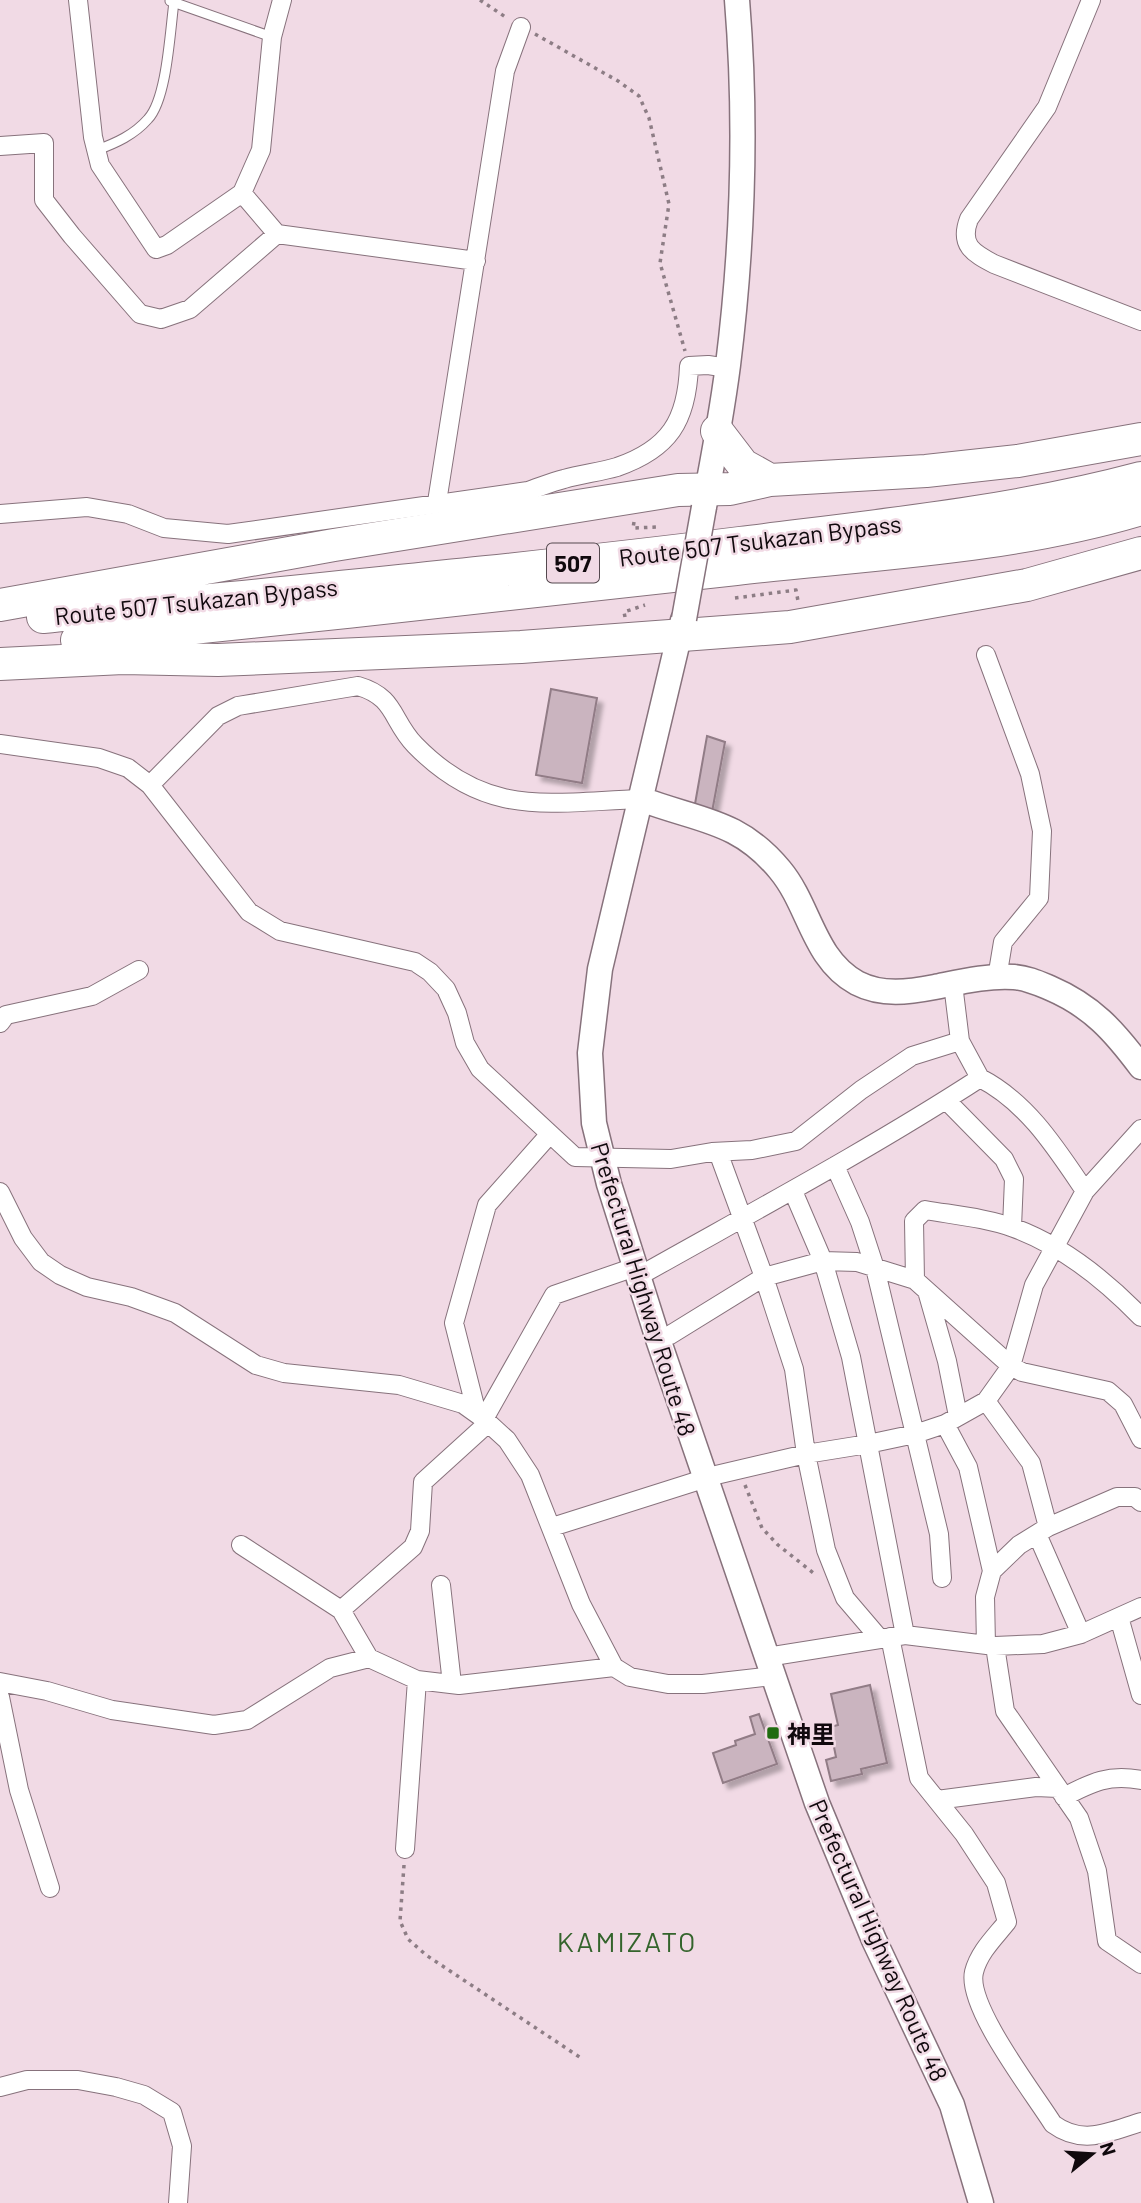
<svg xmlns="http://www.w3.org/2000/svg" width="1141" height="2203" viewBox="0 0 1141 2203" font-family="Barlow,'Noto Sans JP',sans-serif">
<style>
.building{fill:#cab4bf;stroke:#917c86;stroke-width:2;filter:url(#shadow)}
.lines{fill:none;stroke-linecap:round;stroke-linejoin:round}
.lane-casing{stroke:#87727c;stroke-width:11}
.street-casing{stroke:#87727c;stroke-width:20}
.secondary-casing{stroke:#87727c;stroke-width:27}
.highway-casing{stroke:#87727c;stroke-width:34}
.path{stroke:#8d7d85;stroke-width:3.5;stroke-dasharray:3.5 5;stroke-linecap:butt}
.lane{stroke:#fff;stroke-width:9}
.street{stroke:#fff;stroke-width:18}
.secondary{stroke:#fff;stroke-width:24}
.highway{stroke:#fff;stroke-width:32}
.secondary-bridge-casing{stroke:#87727c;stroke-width:27;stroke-linecap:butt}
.secondary-bridge{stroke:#fff;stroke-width:24}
.poi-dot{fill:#1f6c0f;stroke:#f1dae5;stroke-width:2.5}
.labels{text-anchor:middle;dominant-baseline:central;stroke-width:5;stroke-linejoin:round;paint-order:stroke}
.shield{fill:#f1dae5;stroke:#54484e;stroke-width:2}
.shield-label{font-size:23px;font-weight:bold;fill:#10090d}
.street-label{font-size:24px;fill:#10090d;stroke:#f1dae5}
.poi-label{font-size:24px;font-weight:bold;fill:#10090d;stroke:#f1dae5;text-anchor:start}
.quarter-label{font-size:28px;letter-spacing:2px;fill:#34642c;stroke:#f1dae5}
</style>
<defs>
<filter id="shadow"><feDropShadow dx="5.5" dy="5.5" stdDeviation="2" flood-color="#0004"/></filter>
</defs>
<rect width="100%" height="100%" fill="#f1dae5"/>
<path class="building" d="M551,689L597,698L582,783L536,775Z
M707,736L725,742L712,812L695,804Z
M870,1685L887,1763L861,1769L862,1774L831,1781L826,1760L836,1757L830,1727L838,1725L831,1694Z
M759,1714L777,1764L723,1783L713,1753L736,1745L735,1741L755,1734L750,1717Z"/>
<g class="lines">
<g class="lane-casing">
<path id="lane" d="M170,1L272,37
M97,150C116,143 134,135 148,119C167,99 170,31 174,2"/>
</g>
<g class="street-casing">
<path id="street" d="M78,0L93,137L100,165L156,249L167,245L242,193L261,150L272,37L282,0
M1091,0L1047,107L969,219C959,245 973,253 994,264L1141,321
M0,146L44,143V200L72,236L140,314L161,319L190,309L277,234L476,261
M242,193L277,234
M437,502L505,71L521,27
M0,514L87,507L128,514L164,528L228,534L528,491C540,487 552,482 564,479C581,474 600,472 617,467C669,449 687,421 689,366L708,365L728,368
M986,655L1030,774L1042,831L1039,898L1003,942L997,978
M0,744L99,758L128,768L150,785L249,912L280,931L415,962L430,972L446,989L457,1013L465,1043L480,1069L575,1157L671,1159L712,1152L752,1150L796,1141L861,1090L912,1056L960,1041
M150,785L218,716L238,706L358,686C396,697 391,720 415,745C487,819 549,802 641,799
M953,984L960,1041L980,1078
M0,1023L6,1015L92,996L139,970
M946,1100L1004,1159L1014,1179L1012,1227
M718,1152L764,1277L794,1369L806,1454L826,1550L845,1598L880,1639
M835,1166L860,1222L875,1268L939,1534L942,1578
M793,1191L823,1261L851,1357L905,1635
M0,1192L23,1238L41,1262L60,1275L87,1287L131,1297L175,1313L256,1365L284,1373L399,1385L463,1404L484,1419L507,1440L530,1475L581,1604L614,1667L630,1677L668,1684H703L773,1676
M637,1275L648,1271C760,1208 872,1148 980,1078C1027,1102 1056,1148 1085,1191
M915,1280L914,1221L925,1210C954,1215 987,1218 1014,1228C1063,1246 1105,1280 1141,1317
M927,1291L947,1361L958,1416
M658,1339L670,1335L764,1277L823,1261L857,1262L915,1280L1011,1366L1022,1372L1108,1391L1123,1404L1141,1439
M986,1401L1031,1463L1048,1527
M477,1414L454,1323L487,1205L549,1135
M484,1419L554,1295L635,1267
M945,1424L968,1467L992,1571L985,1597L986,1645
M552,1527L716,1475L806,1454L868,1444L915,1434L945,1424L986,1401L1011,1366L1034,1285L1085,1191L1141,1129
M1037,1534L1081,1634
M241,1545L341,1610L369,1658
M992,1571L1019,1545L1048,1527L1117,1497H1135L1141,1502
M441,1585L452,1684
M341,1610L413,1547L420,1531L423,1482L488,1423
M1119,1617L1141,1695
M890,1637L919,1778L964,1834L996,1883L1007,1922C995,1937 979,1952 974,1972C966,2006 1033,2092 1053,2124C1083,2146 1109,2132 1141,2122
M995,1646L1005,1711L1079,1818L1097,1871L1107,1941L1141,1964
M767,1657L905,1635L995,1646L1043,1644L1081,1634L1141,1607
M0,1682L47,1691L112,1710L214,1725L247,1720L330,1668L369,1658L417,1680L459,1685L614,1667
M0,1697L19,1790L50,1888
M1064,1797C1092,1782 1109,1774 1141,1780
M937,1800L1036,1787L1058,1788
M405,1849L417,1680
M0,2087L27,2080H78L116,2087L144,2095L172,2112L182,2146L178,2203"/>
</g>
<g class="secondary-casing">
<path id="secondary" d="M704,507C713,460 722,412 728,365C743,244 747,122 737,0
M683,620L600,969L590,1053L594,1123L609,1184L658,1339L817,1803L874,1940L952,2105L981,2203
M641,799C698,821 738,819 780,870C810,906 813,959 857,983C882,996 909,992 935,987C960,982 989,975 1014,977C1027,978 1038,983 1050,988C1092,1006 1114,1031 1141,1067"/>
</g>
<g class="highway-casing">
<path id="highway" d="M717,431L743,465L770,480
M0,605L334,545L678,490L730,489L770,480L926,471L1018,461L1141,439
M43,617C276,593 508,572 740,543C875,526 1010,513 1141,478
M77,640C297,618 516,594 736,569C870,554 1012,548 1141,509
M0,664L123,658L218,660L521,647L790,627L1027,585L1141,553"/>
</g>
<path class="path" d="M480,0L507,18
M535,34L618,81L639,96L649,118L669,204L660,263L685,351
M634,522L633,528L657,527
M735,598L796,590L798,601
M625,617L624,612L645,605
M745,1485L762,1528L778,1545L816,1575
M404,1865L400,1921L408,1939L426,1955L581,2058"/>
<use href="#lane" class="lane"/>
<use href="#street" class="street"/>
<use href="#secondary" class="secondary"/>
<use href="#highway" class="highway"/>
<g class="secondary-bridge-casing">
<path id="secondary-bridge" d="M684,619L704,507"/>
</g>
<use href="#secondary-bridge" class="secondary-bridge"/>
</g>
<rect class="poi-dot" x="766" y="1726" width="14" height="14" rx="3.5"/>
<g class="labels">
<rect class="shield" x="547" y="543.5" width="52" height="39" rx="5"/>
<g class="shield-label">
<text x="573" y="563">507</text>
</g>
<g class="street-label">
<text transform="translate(760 540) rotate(-7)">Route 507 Tsukazan Bypass</text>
<text transform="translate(196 601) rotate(-6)">Route 507 Tsukazan Bypass</text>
<text transform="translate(644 1289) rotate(73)">Prefectural Highway Route 48</text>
<text transform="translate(879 1940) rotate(66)">Prefectural Highway Route 48</text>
</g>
<g class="poi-label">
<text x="787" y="1733">神里</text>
</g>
<g class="quarter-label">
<text x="627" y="1941">KAMIZATO</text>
</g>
</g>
<g transform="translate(1092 2154) rotate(72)" stroke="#f1dae5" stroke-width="5" paint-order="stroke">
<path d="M0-5L12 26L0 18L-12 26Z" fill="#10090d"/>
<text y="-10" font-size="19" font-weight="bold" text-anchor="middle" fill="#10090d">N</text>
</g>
</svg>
